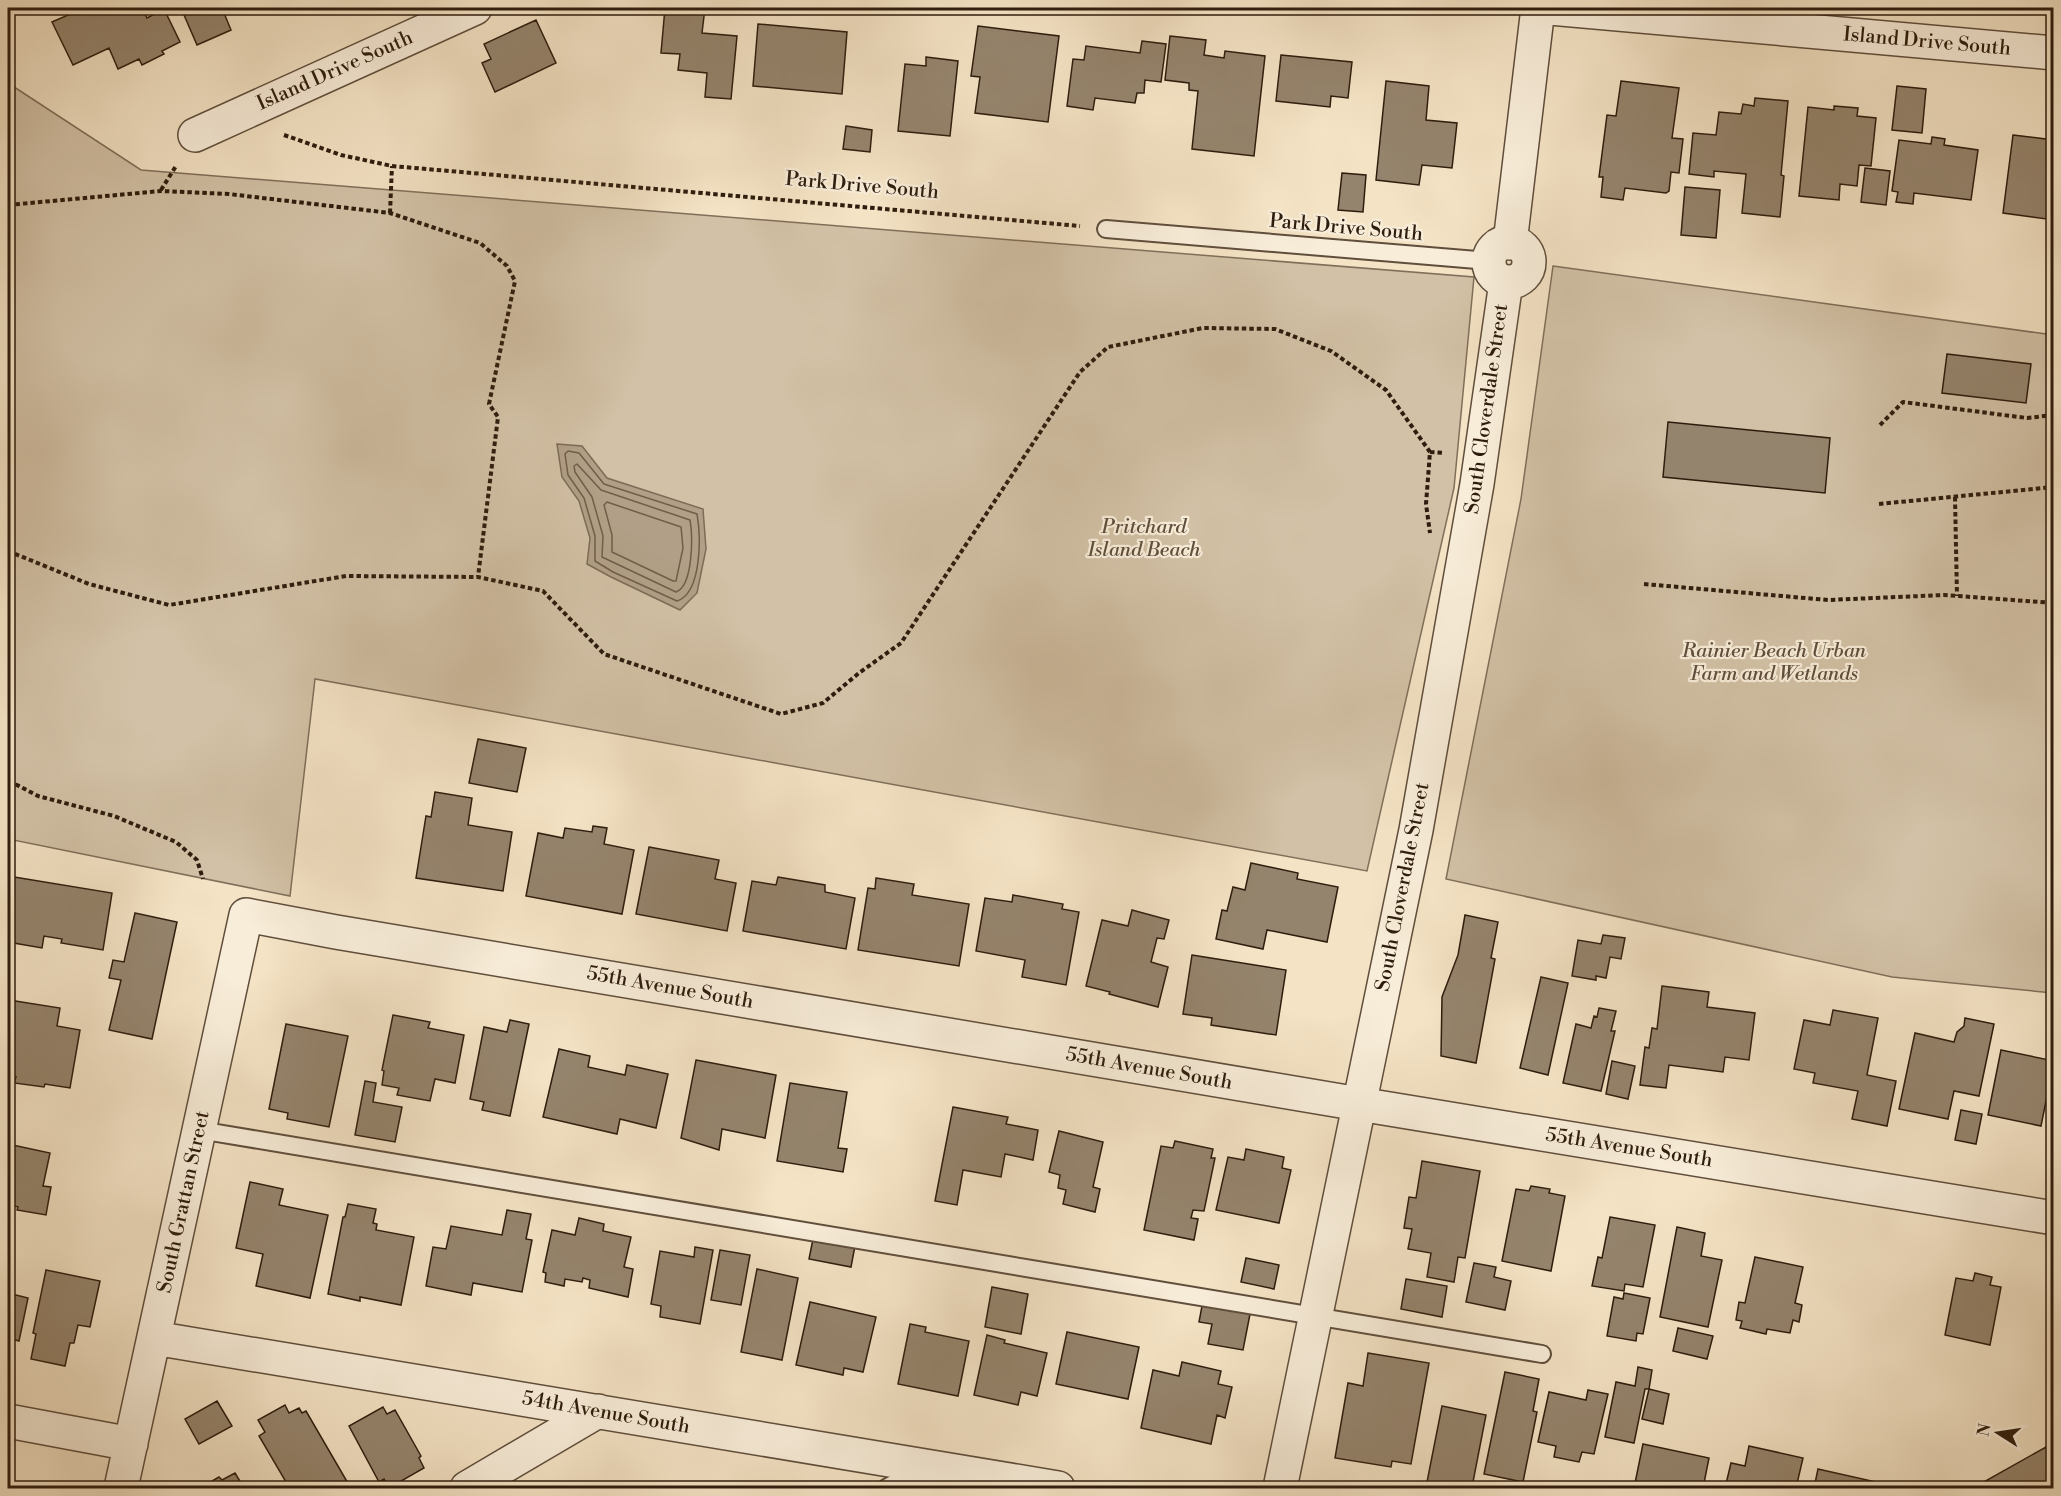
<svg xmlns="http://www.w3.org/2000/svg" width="2061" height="1496" viewBox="0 0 2061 1496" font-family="'Libre Bodoni',serif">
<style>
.green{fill:#d2c1a6;stroke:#806f5a;stroke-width:1.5}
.water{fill:#b1a087;stroke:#7d6c57;stroke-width:1.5}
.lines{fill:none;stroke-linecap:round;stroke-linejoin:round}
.shore{stroke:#705e4a;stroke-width:1.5}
.building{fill:#95846d;stroke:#2e1d0e;stroke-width:1.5}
.lane-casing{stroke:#604e3c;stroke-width:20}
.street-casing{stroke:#604e3c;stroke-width:36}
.path{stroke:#2e1d0e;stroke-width:4;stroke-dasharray:4.5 3;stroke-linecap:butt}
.lane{stroke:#f8edd9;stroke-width:16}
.street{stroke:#f8edd9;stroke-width:33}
.labels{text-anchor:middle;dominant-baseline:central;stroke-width:4.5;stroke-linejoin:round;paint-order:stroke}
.street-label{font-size:20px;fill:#2e1d0e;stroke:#f8edd9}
.park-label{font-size:20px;font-style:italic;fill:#5f4e3c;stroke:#f8edd9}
</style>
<rect width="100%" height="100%" fill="#f4e3c5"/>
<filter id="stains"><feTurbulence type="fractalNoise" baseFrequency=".00333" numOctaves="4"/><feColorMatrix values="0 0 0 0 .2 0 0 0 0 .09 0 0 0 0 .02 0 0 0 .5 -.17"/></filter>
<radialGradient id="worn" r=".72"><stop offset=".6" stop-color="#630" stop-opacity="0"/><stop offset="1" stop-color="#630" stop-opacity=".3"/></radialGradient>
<path class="green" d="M8,83L141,170L1474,277L1454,488L1367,871L315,679L290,896L8,839Z
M1553,266L2053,335V993L1892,977L1446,879L1521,499Z"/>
<path class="water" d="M557,444L582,446L607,478L703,509L706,549L697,593L680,610L611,577L587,564L590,538L579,501L562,477Z"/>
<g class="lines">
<path class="shore" d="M568,451L579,453L604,484L697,514C701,536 702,593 677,601L613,572L595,561V536L584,498L568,475L565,454Z
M577,464L601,490L690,520C693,537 693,586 676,592L602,557L603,536L592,497L575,472L574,466Z
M607,502L681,527L683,548L676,581H673L612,552V535L604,505Z"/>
</g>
<path class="building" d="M70,8H142L147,18L164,9L180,42L162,51L164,54L142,65L139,59L118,69L109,48L73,65L52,22L73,13Z
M181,8H222L231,30L197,45Z
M665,8H705L702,33L737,36L731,99L705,97L707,73L678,70L680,54L661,53Z
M536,20L556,63L495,92L482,63L491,59L484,44Z
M758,24L847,32L842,94L753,86Z
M978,26L1059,36L1048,122L975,113L980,77L971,76Z
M1170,36L1206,40L1204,55L1224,58L1225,51L1265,56L1254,156L1192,149L1198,91L1189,90V83L1165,80Z
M1142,41L1166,44L1161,82L1145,80L1144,93H1137L1135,103L1095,98L1093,110L1067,106L1073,59L1084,60L1086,46L1140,53Z
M1281,55L1352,62L1348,98L1331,96L1330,107L1276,101Z
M926,57L958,61L950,136L898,131L905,64L926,66Z
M1386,81L1429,86L1426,120L1457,123L1452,168L1422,165L1419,185L1376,180Z
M1621,81L1679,88L1672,138L1683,139L1679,173L1671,172L1669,191L1666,193L1625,188L1623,200L1601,197L1603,177H1599L1607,115L1616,116Z
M1897,86L1926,89L1922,133L1892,130Z
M1755,98L1788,101L1781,175L1784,176L1780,217L1742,213L1746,174L1714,171V177L1689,174L1693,133L1716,135L1719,112L1741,114L1743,104L1754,106Z
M1834,106L1858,108L1857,116L1876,118L1871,166L1859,165L1857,186L1840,184L1839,200L1799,196L1808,107L1834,110Z
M846,126L872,130L870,152L843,149Z
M2013,135L2054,140V220L2003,213Z
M1932,137L1945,139L1944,145L1978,150L1971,200L1914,193L1913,204L1896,202L1898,192L1892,191L1899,140L1931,144Z
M1865,168L1890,171L1886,205L1861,202Z
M1342,173L1366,175L1363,212L1338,210Z
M1685,187L1720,190L1716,238L1681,235Z
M1947,354L2031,364L2026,403L1942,393Z
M1668,422L1830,438L1825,493L1663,477Z
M478,739L526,748L517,792L469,783Z
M435,792L472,798L468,825L512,832L503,891L416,878L426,816L431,817Z
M593,826L607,828L604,844L634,850L622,914L526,896L538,833L563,838L565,828L592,832Z
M649,847L719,860L715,879L736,883L727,931L636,914Z
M1251,863L1298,873L1297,879L1338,887L1327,942L1267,930L1263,949L1216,939L1222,910L1227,911L1233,887L1245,890Z
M8,876L112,893L103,950L61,943L62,939L44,936L42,948L8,942Z
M778,877L825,885V892L855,898L846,949L743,931L752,881L776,885Z
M876,878L914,884L912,895L969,904L959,966L858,950L868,888L875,889Z
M1013,895L1063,904L1062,909L1079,912L1066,985L1022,977L1025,960L976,951L985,898L1012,902Z
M1132,910L1169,920L1164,939L1157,938L1151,962L1168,967L1158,1007L1109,994L1110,992L1086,986L1102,920L1128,926Z
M135,913L177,922L152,1039L109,1030L121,980L109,978L113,960L124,962Z
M1465,915L1498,922L1491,958L1495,959L1476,1063L1441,1056L1442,997L1458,955Z
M1603,935L1625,938L1621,959L1610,957L1606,978L1596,976V980L1572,976L1578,940L1601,944Z
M1192,955L1286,970L1276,1035L1211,1025L1212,1018L1183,1014Z
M1541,977L1568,983L1548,1075L1520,1068Z
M1662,986L1709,992L1707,1007L1755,1013L1749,1060L1725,1057L1723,1072L1669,1065L1666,1088L1640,1085L1645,1047L1649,1048L1652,1028L1657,1029Z
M9,1000L60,1008L57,1026L80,1030L70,1088L45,1084L44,1087L14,1083L16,1077L8,1076V1011Z
M1599,1008L1616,1011L1611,1031H1615L1601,1091L1563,1083L1576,1024L1591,1028L1594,1016L1597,1017Z
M1833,1010L1878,1018L1867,1075L1896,1081L1887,1126L1852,1119L1858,1091L1813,1083L1815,1073L1794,1069L1804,1020L1830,1025Z
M393,1015L430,1022L428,1028L464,1035L455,1083L435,1079L430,1101L397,1095L399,1088L382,1085L384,1071L382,1070Z
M1965,1018L1994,1024L1979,1096L1954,1091L1948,1119L1899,1109L1915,1033L1954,1042L1957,1032L1964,1026Z
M510,1020L529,1024L510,1116L482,1110L484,1102L470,1099L484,1027L507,1032Z
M286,1024L348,1036L329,1127L287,1119L288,1113L269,1109Z
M559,1049L590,1056L588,1067L625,1075L627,1065L668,1074L656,1128L620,1119L617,1134L543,1117Z
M2001,1050L2054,1061L2041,1126L1988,1115Z
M696,1060L776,1075L765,1138L722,1129L719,1150L681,1138Z
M1612,1061L1635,1066L1628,1099L1606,1094Z
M365,1081L376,1083L373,1102L402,1107L395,1142L355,1135Z
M790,1083L847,1092L838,1148L847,1149L843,1172L777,1161Z
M953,1107L1008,1117L1006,1124L1038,1130L1033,1160L1005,1154L1001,1177L963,1170L957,1205L935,1201Z
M1961,1110L1982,1114L1976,1144L1955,1140Z
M1059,1131L1103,1142L1093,1187L1100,1189L1095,1212L1063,1204L1066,1190L1058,1188L1060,1175L1049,1172Z
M1175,1141L1213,1149L1211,1158H1215L1204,1211L1193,1210L1191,1218L1198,1219L1194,1240L1144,1230L1161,1146L1173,1148Z
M8,1144L50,1153L43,1186L51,1187L46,1215L17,1210L18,1207L11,1205L8,1219Z
M1246,1149L1284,1157L1282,1168L1291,1170L1279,1223L1216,1210L1228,1157L1244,1160Z
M1422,1161L1480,1171L1465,1258L1458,1257L1454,1282L1427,1277L1431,1253L1408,1249L1412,1229L1404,1228L1409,1197L1416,1198Z
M250,1182L283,1189L279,1205L328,1215L310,1298L256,1286L263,1254L236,1248Z
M1531,1186L1550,1189L1549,1193L1565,1196L1551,1271L1502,1261L1516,1189L1529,1191Z
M348,1204L376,1209L373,1223L377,1224L376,1230L414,1237L401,1305L360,1297V1301L328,1294L343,1217H345Z
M507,1210L531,1214L526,1239L532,1240L522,1292L473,1283L471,1295L426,1286L433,1247L446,1249L451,1226L502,1235Z
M1610,1217L1655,1225L1643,1287L1625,1284L1624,1291L1592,1286L1598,1257L1602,1258Z
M579,1218L604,1224L603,1231L631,1237L624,1267L633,1269L628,1297L589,1288L590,1280L583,1278L582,1282L565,1279L564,1286L545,1282L546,1273L543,1272L552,1230L575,1235Z
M1677,1227L1705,1233L1701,1256L1722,1260L1708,1327L1660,1317Z
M814,1234L855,1246L851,1267L809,1259Z
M695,1247L713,1250L700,1324L660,1317L661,1306L651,1304L660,1251L694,1257Z
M720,1250L750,1255L741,1305L711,1300Z
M1755,1257L1803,1267L1795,1303L1802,1305L1799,1322L1793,1320L1790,1333L1767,1329L1766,1334L1740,1328L1742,1321L1736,1320L1739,1302L1745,1303Z
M1246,1258L1279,1265L1274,1289L1241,1282Z
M1474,1263L1496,1267L1494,1277L1511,1281L1505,1310L1466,1302Z
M757,1269L798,1278L782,1360L741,1352Z
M46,1270L100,1281L90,1327L78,1325L74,1343H70L65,1366L31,1359L36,1334L33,1333Z
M1975,1273L1992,1277L1990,1285L2001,1287L1990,1345L1945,1335L1956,1278L1973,1281Z
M1406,1279L1447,1286L1442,1317L1401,1309Z
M992,1287L1028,1294L1021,1334L985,1327Z
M8,1293L28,1298L19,1341L8,1338Z
M1624,1293L1650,1298L1643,1334L1637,1333L1636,1341L1607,1336L1614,1297L1623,1299Z
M810,1302L876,1317L863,1372L844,1368L843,1375L796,1365Z
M1216,1303L1251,1309L1243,1350L1208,1344L1212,1324L1199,1322L1202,1306L1215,1308Z
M910,1324L926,1327L925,1332L969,1341L958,1396L898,1384Z
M1678,1328L1713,1336L1707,1359L1673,1351Z
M1067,1332L1139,1347L1128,1399L1056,1384Z
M987,1335L1005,1340L1004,1343L1047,1353L1037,1396L1021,1392L1018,1405L974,1395Z
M1368,1353L1429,1363L1411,1464L1392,1461L1391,1467L1335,1458L1348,1383L1363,1386Z
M1182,1362L1221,1371L1218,1384L1232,1387L1225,1418L1217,1415L1211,1444L1141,1428L1153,1370L1179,1376Z
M1638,1367L1652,1370L1649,1389H1645L1634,1443L1605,1437L1616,1382L1635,1386Z
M1505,1372L1539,1379L1533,1411L1537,1412L1523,1482L1484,1474Z
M1649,1389L1669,1394L1663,1424L1642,1419Z
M1588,1390L1608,1394L1594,1454L1582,1452L1579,1462L1554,1457L1556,1446L1538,1442L1549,1392L1586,1400Z
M217,1401L232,1426L199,1444L185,1419Z
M285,1405L289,1413L299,1408L302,1413L306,1411L349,1485L342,1488H286L289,1487L259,1436L265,1432L258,1420Z
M1442,1406L1486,1415L1472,1487L1454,1483L1453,1487L1427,1482Z
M383,1407L387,1414L395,1410L421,1456L419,1458L424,1468L389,1488L384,1479L379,1482L349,1426Z
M1643,1444L1709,1458L1703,1488H1634Z
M1749,1446L1803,1458L1796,1488H1725L1731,1463L1745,1466Z
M2046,1447L2054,1461V1488H1973Z
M1818,1469L1885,1484L1884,1488H1814Z
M235,1473L244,1488H200L219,1477L222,1480Z"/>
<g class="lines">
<g class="lane-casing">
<path id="lane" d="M1106,229L1489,261
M199,1130L1542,1354
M886,1488L920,1469"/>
</g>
<g class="street-casing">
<path id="street" d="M1550,8L2054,53
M195,135L475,8
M1489 262a20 20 0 1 1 40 0a20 20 0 1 1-40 0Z
M1510,243L1538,8
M154,1338L1058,1488
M8,1421L131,1444
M121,1488L246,915L336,932L1359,1104L2054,1218
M467,1488L598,1411
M1280,1488L1416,830L1477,484L1506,282"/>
</g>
<path class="path" d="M284,135L341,155L392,166L1080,226
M161,190L176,166
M8,205L161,191L229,194L390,213L480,243L507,266L515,281L489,404L498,417L478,577
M390,213L392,166
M1880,425L1903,402L2027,418L2054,415
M1430,452L1444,453
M1955,497L1957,596
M1879,504L2054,487
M8,551L89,584L169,605L346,576L478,577L543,591L604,654L781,714L823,703L859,673L901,643L1080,372L1108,347L1203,328L1275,329L1331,351L1386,390L1430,452L1426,504L1430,533
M1644,584L1828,600L1944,595L2054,603
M8,784L17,785L38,796L114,816L176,842L197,860L203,879"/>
<use href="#lane" class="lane"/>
<use href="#street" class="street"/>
</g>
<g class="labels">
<g class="street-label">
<text transform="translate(1927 42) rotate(5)">Island Drive South</text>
<text transform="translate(335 71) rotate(-24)">Island Drive South</text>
<text transform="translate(862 186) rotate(5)">Park Drive South</text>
<text transform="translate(1346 228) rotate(5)">Park Drive South</text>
<text transform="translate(1487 409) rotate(-82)">South Cloverdale Street</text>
<text transform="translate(1403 887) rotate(-79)">South Cloverdale Street</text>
<text transform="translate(670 988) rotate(10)">55th Avenue South</text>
<text transform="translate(1149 1069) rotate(10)">55th Avenue South</text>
<text transform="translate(1629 1148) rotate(9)">55th Avenue South</text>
<text transform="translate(184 1202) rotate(-78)">South Grattan Street</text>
<text transform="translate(606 1413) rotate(10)">54th Avenue South</text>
</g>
<g class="park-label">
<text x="1144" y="527">Pritchard<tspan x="1144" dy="23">Island Beach</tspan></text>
<text x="1774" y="651">Rainier Beach Urban<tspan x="1774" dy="23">Farm and Wetlands</tspan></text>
</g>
</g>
<rect width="2061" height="1496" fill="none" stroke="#f4e3c5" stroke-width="30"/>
<rect x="9" y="9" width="2043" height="1478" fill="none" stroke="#2e1d0e" stroke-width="3"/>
<rect x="15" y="15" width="2031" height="1466" fill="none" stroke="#2e1d0e" stroke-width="1.5"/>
<g transform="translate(1998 1433) rotate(282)" stroke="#f8edd9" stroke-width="4.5" paint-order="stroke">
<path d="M0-4.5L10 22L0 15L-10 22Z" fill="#2e1d0e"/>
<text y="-9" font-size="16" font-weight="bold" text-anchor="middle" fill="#2e1d0e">N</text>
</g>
<rect width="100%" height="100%" filter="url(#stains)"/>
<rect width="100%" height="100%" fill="url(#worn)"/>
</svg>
